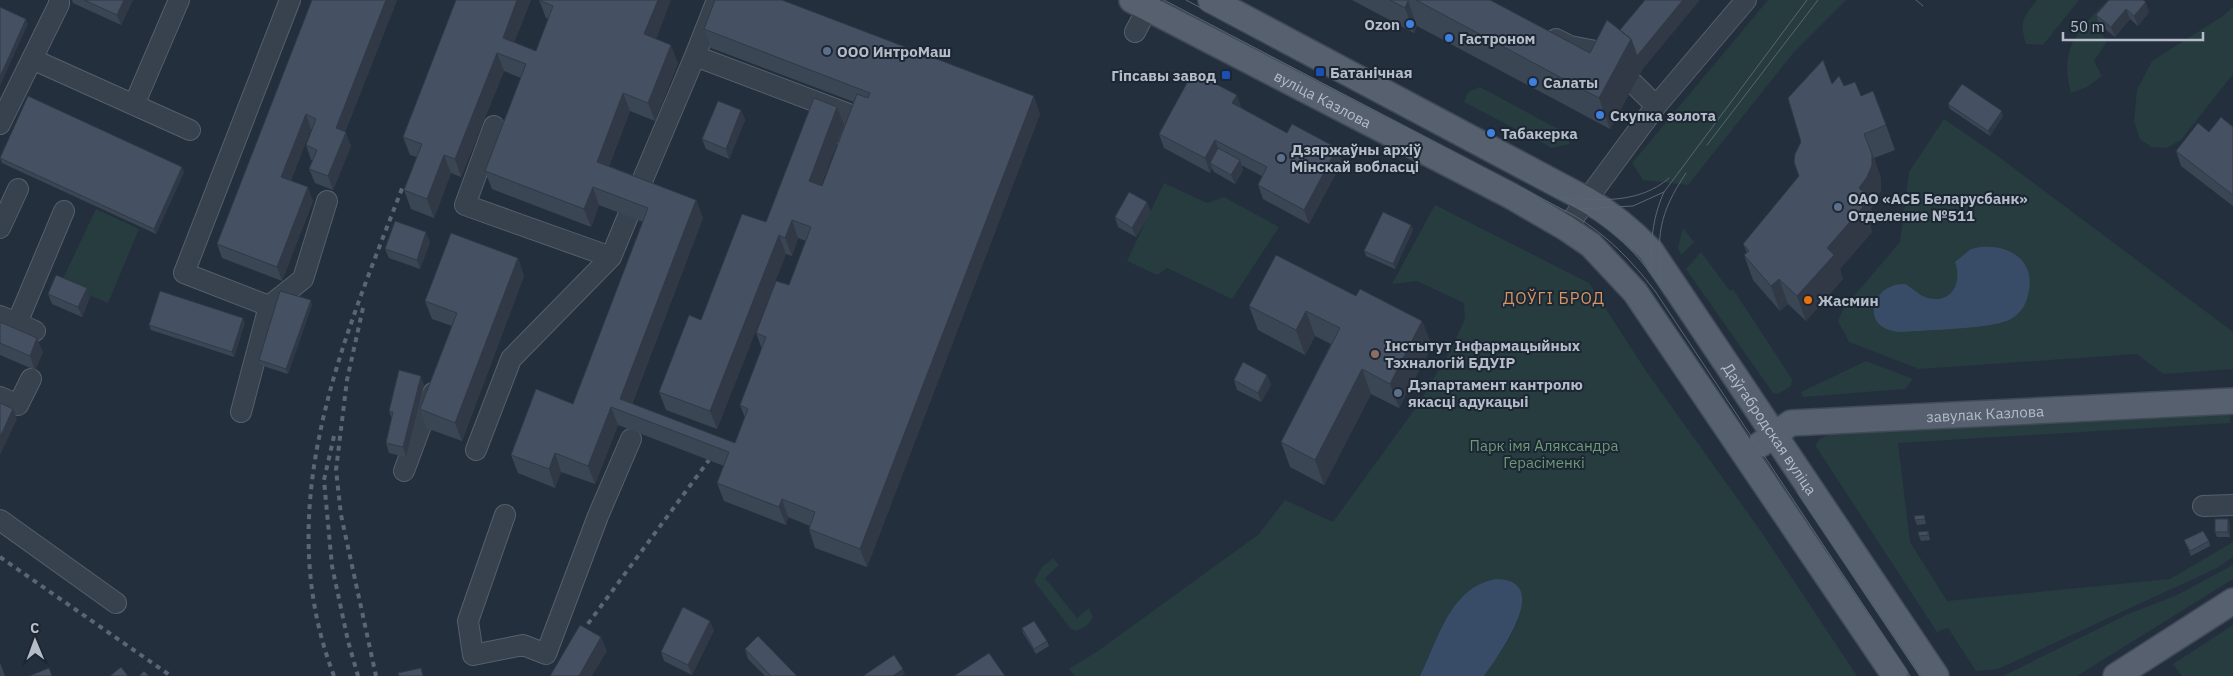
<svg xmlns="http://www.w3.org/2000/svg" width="2233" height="676" viewBox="0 0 2233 676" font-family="'IBM Plex Sans',sans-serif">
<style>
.green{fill:#263c3f}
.water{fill:#394c67}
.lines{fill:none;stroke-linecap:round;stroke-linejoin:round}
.minor-casing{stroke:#565f6c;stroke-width:22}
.major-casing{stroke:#414a57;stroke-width:28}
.minor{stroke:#38414e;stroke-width:20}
.major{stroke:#56606e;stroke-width:25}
.tram{stroke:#5a6575;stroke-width:1}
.rail{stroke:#5a6575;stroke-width:4;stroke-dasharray:5 5;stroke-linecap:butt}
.wall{fill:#3b4654}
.shaded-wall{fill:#303945}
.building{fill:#455162;stroke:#303945}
.shop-dot{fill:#3f7fe0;stroke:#1d2633;stroke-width:2}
.service-dot{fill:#5c6f8a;stroke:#1d2633;stroke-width:2}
.transit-dot{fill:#1a4fb4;stroke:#1d2633;stroke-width:2}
.food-dot{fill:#e8710a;stroke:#1d2633;stroke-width:2}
.education-dot{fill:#8d6e63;stroke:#1d2633;stroke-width:2}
.labels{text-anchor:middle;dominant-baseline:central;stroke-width:4;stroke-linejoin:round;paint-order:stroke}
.poi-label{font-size:15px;font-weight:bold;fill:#b4bcc9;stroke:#1d2633;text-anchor:start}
.street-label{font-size:15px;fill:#b4bcc9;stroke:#1d2633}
.park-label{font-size:15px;fill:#6b9a76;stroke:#1d2633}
.neighbourhood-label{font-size:16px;letter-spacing:1px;fill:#d59563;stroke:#1d2633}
</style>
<rect width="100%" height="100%" fill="#242f3e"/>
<path class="green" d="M1768,0H1846L1794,52L1688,185L1643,180L1632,163Z
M2037,0H2079L2043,45L2026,44C2019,22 2023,17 2037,0Z
M2108,0H2115L2096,25L2107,41L2094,61L2102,76L2087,87L2071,93C2059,48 2077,31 2108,0Z
M2233,7V74L2181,140L2166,148L2151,147L2140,139L2134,121L2137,90L2152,61L2223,16Z
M1480,87L1569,135V144L1552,148L1464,102L1468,92Z
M1944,119L1995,154L2233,332V369L2163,374L2137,354L1919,369L1849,342L1838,321L1843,309L1900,242L1909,172Z
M1164,183L1207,203L1224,197L1279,227L1232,299L1167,268L1159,274H1155L1127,261Z
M1435,205L1589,283L1646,371L1760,530L1857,676H1484C1499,653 1540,606 1511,582L1459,601L1440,630L1420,676H1075L1069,669L1098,651L1259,534L1285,500L1333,522L1420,402L1452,347L1465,319L1464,303L1417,281L1392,284Z
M96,209L139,229L108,303L61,283Z
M1683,228L1694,242L1681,255L1678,248Z
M1701,252L1730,291L1733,289L1792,379L1791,386L1778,394L1773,393L1686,269Z
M1866,361L1913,379L1905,389L1803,397L1801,392Z
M2231,412L2230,423L1898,443L1910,542L1947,601L2170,579L2233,542V557L2217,568L1998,669L1976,671L1948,628L1937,632L1815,445L1820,439L1832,433Z
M1053,558L1059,565L1045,578L1077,618L1089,608L1093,617C1090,624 1083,629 1075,631L1070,628L1034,581L1042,567Z
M2233,565V579L2077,676H2003L2126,615L2177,595Z
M2233,625V676H2182L2173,664Z"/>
<path class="water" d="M1980,247C2010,244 2037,261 2028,295C2026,305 2020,314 2011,319C1995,329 1924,330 1901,332C1857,330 1872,282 1905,284C1912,287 1917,294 1925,297C1950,306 1963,284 1955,262L1971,249Z
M1496,579C1555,580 1498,656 1484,676H1420C1438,640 1450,587 1496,579Z"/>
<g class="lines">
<g class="minor-casing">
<path id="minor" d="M717,0L695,56L854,116L846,138
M1135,32L1152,0
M1556,39L1570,46L1606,53L1613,45
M32,59L190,130
M1634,84L1656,106
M134,105L179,0
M0,124L59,4V0
M494,126L465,205L611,257L628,216
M637,193L695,56
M0,228L18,189
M1566,228L1656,106L1746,0
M269,306L184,273L290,0
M0,316L35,331
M17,323L64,211
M0,397L18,405L31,379
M241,412L269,306L303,279L327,201
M476,450L511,359L611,257
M404,471L433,393
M2203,506L2233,505
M505,515L468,621L473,655L523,645L546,654L598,516L631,439
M0,520L116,603"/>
</g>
<g class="major-casing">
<g id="major">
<path id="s1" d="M1132,0L1511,196L1566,228L1591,245L1635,292L1895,676"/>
<path id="s2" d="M1211,0L1587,200C1612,214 1631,230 1651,251L1936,676"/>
<path id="s3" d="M1761,444L1791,423L2233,401"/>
<path d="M2116,676L2233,601"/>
</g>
</g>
<use href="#minor" class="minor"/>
<use href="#major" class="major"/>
<path class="tram" d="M1164,0L1575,216C1607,235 1632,261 1655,291L1910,676
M1186,0L1580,209C1621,236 1639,255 1666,295
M1916,0L1923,6
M1707,145L1818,0
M1562,197C1598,201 1640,204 1669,178
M1580,209L1633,206L1664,192
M1652,273C1650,244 1652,219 1664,192L1807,0
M1661,284C1657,235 1658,215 1686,173
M1798,493L1920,676"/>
<path class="rail" d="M363,308L347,380L336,470L341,515L376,676
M334,436L324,480L332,566L348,641L358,676
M0,557L171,676
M576,640L709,460
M334,676C269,507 342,344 403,186"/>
</g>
<path class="wall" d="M72,0H133L121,25L73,3Z
M312,0H397L345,132L351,146L333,190L315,183L309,169L313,160H311L306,145L312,129H311L291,180L313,201L282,281L222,258L217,244Z
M456,0H531L514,42L536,51L548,19L546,18L539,0L656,39L678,63L655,121L630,111L609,166L696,200L703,218L632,404L735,443L745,418L740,405L762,349L756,333L789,285L806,241L798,238L792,256L786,254L717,429L666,410L659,392L701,320L766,222L844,125L821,185L822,186L854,102L711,48L704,29L1040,114L867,567L815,548L809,529L810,526L788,517L786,525L724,501L717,483L724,466L618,425L595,484L561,472L555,488L518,473L511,455L573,404L643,222L599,205L591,227L492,189L485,171L521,78L504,71L461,177L451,173L434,218L411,209L404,190L417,157L410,155L403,137Z
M1352,0H1490L1590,53L1642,70L1610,129L1417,26L1414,33Z
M2109,0L2149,12L2138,26L2130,19L2115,37L2100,25L2096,15Z
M1832,84L1844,86L1861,96L1886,125L1895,150L1874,158L1881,179V190L1876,202L1871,209L1875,218L1870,224L1872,232L1840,269L1843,279L1806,321L1788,304L1780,311L1753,280L1744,255L1747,253L1743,244L1799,176Z
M1948,104L2003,116L1990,136L1950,109Z
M1242,109L1342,162L1309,224L1263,199L1258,185L1262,176L1241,165L1243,170L1235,184L1214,172L1212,168L1210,173L1164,148L1159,134Z
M741,110L745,120L729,159L706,149L702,139Z
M2233,127V206L2181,166L2176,151L2209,132Z
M0,158L184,172L156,234L2,163Z
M1147,202L1151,212L1136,237L1118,227L1115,217Z
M1411,225L1413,230L1395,269L1366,256L1364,251Z
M430,242L420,269L389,258L385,249Z
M518,258L524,276L462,441L426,428L420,409L452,326L432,319L425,301Z
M87,288L90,297L82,317L52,304L48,294Z
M1356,296L1422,321L1432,346L1399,408L1371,394L1324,485L1290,467L1281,442L1331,344L1315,336L1305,355L1258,330L1249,306Z
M312,305L288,374L260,365L259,360Z
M0,322L43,352L35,370L0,355Z
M245,323L234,357L151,330L149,325Z
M1267,375L1271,385L1261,402L1237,390L1234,380Z
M424,385L406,457L389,453L386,443L392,419L389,411Z
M1924,515L1926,524L1917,525L1915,520Z
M2228,519L2230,524V537H2217L2215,532Z
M1928,531L1930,540L1921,541L1919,536Z
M2184,540L2209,541L2210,546L2191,556Z
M1022,628L1047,641L1049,646L1036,654L1023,633Z
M714,630L692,675L664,661L661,652Z
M745,649L796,675L797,676H765L748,659Z
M0,663L1,665L5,676H0Z"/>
<path class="shaded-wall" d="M124,0H133L121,25L117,15Z
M386,0H397L341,143L336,128Z
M517,0H531L509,56L503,38Z
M658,0H671L651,53L644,34Z
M1683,0H1700L1642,70L1610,129L1599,98L1631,39Z
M1408,1L1417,26L1414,33L1405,8Z
M2146,2L2149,12L2138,26L2134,16Z
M2126,9L2130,19L2115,37L2111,27Z
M26,19L28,24L0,86V77Z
M671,45L678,63L655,121L648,103Z
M497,53L504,71L461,177L455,159Z
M623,93L630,111L603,180L597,162Z
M1237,95L1242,109L1232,103Z
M1034,96L1040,114L867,567L860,549Z
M837,107L844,125L815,199L809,181Z
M741,110L745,120L729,159L726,149Z
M2002,111L2003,116L1990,136L1988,131Z
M306,114L311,129L287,191L281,177Z
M346,132L351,146L333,190L328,176Z
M1215,140L1220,154L1210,163L1212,168L1210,173L1205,158Z
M1337,148L1342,162L1309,224L1304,210Z
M1872,154L1881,179V190L1876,202L1871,209L1875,218L1870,224L1872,232L1840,269L1843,279L1806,321L1797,296L1827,248L1858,202L1859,188Z
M444,155L451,173L434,218L427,199Z
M1240,160L1243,170L1235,184L1231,175Z
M182,167L184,172L156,234L154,229Z
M308,187L313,201L282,281L277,267Z
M593,187L599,205L591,227L584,209Z
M696,200L703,218L628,413L620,399Z
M1147,202L1151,212L1136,237L1132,228Z
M792,220L798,238L792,256L785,238Z
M1411,225L1413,230L1395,269L1393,264Z
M426,232L430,242L420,269L417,260Z
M779,235L786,254L717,429L710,411Z
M518,258L524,276L462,441L455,423Z
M1779,279L1788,304L1780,311L1771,286Z
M87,288L90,297L82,317L78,307Z
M311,300L312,305L288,374L286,369Z
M1306,311L1315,336L1305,355L1296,330Z
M243,318L245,323L234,357L232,352Z
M1422,321L1432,346L1399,408L1390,384Z
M37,338L43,352L35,370L30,356Z
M1362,369L1371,394L1324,485L1315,460Z
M1267,375L1271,385L1261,402L1258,393Z
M421,376L424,385L406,457L403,447Z
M611,407L618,425L595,484L588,466Z
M13,409L17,419L0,455V437Z
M555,453L561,472L555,488L549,469Z
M782,499L788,517L786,525L779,507Z
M2228,519L2230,524V537L2228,532Z
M710,621L714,630L692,675L688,665Z
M601,637L607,651L592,676H579Z
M903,669L905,674L902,676H893Z"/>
<path class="building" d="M84,0H124L117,15Z
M312,0H386L336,128L346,132L328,176L309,169L317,150L306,145L316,119L306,114L281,177L308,187L277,267L217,244Z
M456,0H517L503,38L536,51L553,6L539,0H658L644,34L671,45L648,103L623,93L597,162L696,200L620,399L735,443L748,409L740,405L766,337L756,333L776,281L789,285L811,227L792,220L785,238L779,235L710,411L659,392L689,315L701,320L742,214L766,222L814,98L837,107L809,181L822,186L857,94L868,98L870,93L704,29L715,0H782L1034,96L860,549L809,529L815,512L782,499L779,507L717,483L729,452L611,407L588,466L555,453L549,469L511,455L536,389L573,404L648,208L593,187L584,209L485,171L526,64L497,53L455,159L444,155L427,199L404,190L422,144L403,137Z
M1390,0H1408V1L1405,8Z
M1416,0H1490L1590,53L1607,20L1631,39L1599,98Z
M1645,0H1683L1637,56L1631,39L1620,30Z
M2109,0H2143L2146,2L2134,16L2126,9L2111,27L2096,15Z
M0,7L26,19L0,77Z
M1823,60L1832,84L1839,76L1844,86L1855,82L1861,96L1873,91L1886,125L1864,134L1872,154V165L1867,177L1859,188L1866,194L1858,202L1863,207L1827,248L1834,255L1797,296L1779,279L1771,286L1744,255L1749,251L1743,244L1799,176L1794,162L1795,154L1801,142L1788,98Z
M1193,72L1237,95L1232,103L1287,133L1292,124L1337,148L1304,210L1258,185L1267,167L1215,140L1205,158L1159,134Z
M1962,84L2002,111L1988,131L1948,104Z
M28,96L182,167L154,229L0,158Z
M718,101L741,110L726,149L702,139Z
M2221,117L2233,127V195L2176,151L2198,123L2209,132Z
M1218,148L1240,160L1231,175L1210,163Z
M1129,192L1147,202L1132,228L1115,217Z
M1383,212L1411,225L1393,264L1364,251Z
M395,221L426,232L417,260L385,249Z
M451,233L518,258L455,423L420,409L457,313L425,301Z
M1276,255L1356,296L1360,289L1422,321L1390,384L1362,369L1315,460L1281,442L1340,328L1306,311L1296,330L1249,306Z
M56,275L87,288L78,307L48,294Z
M160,291L243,318L232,352L149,325Z
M280,291L311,300L286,369L259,360Z
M0,322L37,338L30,356L0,343Z
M1243,362L1267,375L1258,393L1234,380Z
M399,370L421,376L403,447L386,443L393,412L389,411Z
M0,403L13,409L0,437Z
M1924,515L1925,519L1915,520L1914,516Z
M2215,519H2228V532H2215Z
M1928,531V535L1919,536L1918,532Z
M2203,531L2209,541L2190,551L2184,540Z
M683,607L710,621L688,665L661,652Z
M1034,621L1047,641L1034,649L1022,628Z
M580,625L601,637L579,676H550Z
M758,636L796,675L795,676H771L745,649Z
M989,653L1005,676H954Z
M894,655L903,669L893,676H863Z
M121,667L128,676H110Z
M49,668L52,676H29Z
M421,668L423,676H399L398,673Z
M144,671L149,676H139Z"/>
<g class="shop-dot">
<circle cx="1410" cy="24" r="5"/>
<circle cx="1449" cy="38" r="5"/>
<circle cx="1533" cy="82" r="5"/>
<circle cx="1600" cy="115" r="5"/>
<circle cx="1491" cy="133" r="5"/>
</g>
<g class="service-dot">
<circle cx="827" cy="51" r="5"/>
<circle cx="1281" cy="158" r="5"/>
<circle cx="1838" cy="207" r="5"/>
<circle cx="1398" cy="393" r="5"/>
</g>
<g class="transit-dot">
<rect x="1315" y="67" width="10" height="10" rx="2.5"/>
<rect x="1221" y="70" width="10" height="10" rx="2.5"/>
</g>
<circle class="food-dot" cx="1808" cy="300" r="5"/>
<circle class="education-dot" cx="1375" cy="354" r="5"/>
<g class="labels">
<g class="poi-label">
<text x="1400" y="24" text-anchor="end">Ozon</text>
<text x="1459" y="38">Гастроном</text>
<text x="837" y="51">ООО ИнтроМаш</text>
<text x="1330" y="72">Батанічная</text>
<text x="1216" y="75" text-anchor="end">Гіпсавы завод</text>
<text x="1543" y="82">Салаты</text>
<text x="1610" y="115">Скупка золота</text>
<text x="1501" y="133">Табакерка</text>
<text x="1291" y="149">Дзяржаўны архіў<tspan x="1291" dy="17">Мінскай вобласці</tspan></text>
<text x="1848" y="198">ОАО «АСБ Беларусбанк»<tspan x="1848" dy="17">Отделение №511</tspan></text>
<text x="1818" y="300">Жасмин</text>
<text x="1385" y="345">Інстытут Інфармацыйных<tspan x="1385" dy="17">Тэхналогій БДУІР</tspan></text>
<text x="1408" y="384">Дэпартамент кантролю<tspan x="1408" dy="17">якасці адукацыі</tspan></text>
</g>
<g class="street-label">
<text stroke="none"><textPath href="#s1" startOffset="215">вуліца Казлова</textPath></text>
<text stroke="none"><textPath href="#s3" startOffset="231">завулак Казлова</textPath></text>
<text stroke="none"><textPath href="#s2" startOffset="722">Даўгабродская вуліца</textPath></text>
</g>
<g class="park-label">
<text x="1544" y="445">Парк імя Аляксандра<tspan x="1544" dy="17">Герасіменкі</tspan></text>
</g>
<g class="neighbourhood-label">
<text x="1554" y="298">ДОЎГІ БРОД</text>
</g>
</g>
<g transform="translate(35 641) rotate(359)" stroke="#1d2633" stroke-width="4" paint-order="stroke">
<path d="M0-4L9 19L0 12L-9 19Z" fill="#b4bcc9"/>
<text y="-8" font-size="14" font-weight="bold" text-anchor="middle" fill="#b4bcc9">С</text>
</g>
<path d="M2063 32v8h140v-8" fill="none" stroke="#b4bcc9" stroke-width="2.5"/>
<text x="2070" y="32" font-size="15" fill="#b4bcc9" stroke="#1d2633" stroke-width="4" paint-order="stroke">50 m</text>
</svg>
